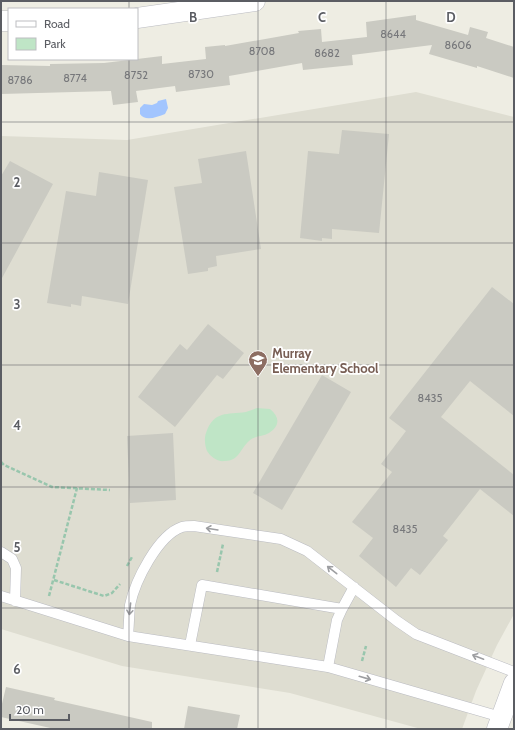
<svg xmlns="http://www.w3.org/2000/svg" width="515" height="730" viewBox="0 0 515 730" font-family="Cabin,sans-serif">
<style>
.education{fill:#deddd1}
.green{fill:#bfe5c6}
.water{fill:#a2c5fe}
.building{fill:#cacac2}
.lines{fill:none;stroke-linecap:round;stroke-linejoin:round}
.lane-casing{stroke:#babbc1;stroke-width:11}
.street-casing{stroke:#babbc1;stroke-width:21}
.path{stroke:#98c6ad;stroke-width:2.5;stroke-dasharray:4 2;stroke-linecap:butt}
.lane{stroke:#fff;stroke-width:10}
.street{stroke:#fff;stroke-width:20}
.oneway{stroke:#9d9ea1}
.grid{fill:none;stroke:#5b5d63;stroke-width:1;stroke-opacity:0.55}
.labels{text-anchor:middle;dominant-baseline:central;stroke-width:3.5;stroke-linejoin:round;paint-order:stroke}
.number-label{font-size:11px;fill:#77787b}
.education-label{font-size:13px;font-weight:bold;fill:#785e54;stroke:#fff;text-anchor:start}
.grid-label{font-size:13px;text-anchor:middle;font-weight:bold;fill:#5b5d63;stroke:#fff;stroke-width:3.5;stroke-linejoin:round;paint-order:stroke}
</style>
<rect width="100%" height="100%" fill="#eeede3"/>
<path class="education" d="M416,92L514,117V614L497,645L476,691L462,729H421L290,693L122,666L1,629V136L127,140Z"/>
<path class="green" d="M257,408L270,409C280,417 280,426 269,433C262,437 255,435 249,441C240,449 239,461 225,461C217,462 211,457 207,451C205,446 204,438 206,433C214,410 227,415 246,412C250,411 254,409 257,408Z"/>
<path class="water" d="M166,99L168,108L165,114C157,117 145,122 140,114V108L144,104L152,105L157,103L158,101Z"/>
<path class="building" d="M416,15V20L468,35L470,27L488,32L486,38L514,47V78L477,66V68L429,54L432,45L352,55L353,65L303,70L302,63L229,76L230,85L176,92L175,86L136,91L138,102L113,105L111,91L1,94V65L50,66V64L104,63L162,56V64L206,59L205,47L225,45V46L299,33L298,31L321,29L322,42L367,37L366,22Z
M342,130L389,134L379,233L332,229V239L322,238V241L300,238L308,151L339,154Z
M246,151L261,249L216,256L217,266L208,268V271L188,274L174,187L202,183L198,159Z
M10,161L53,184L1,280V176Z
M99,172L148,180L128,304L82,296L81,306L71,304V307L47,303L66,191L96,196Z
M492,287L514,304V416L470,381L441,417L514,475V516L480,489L443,536L448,540L420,575L411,568L396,587L359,556L373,538L352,522L392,472L381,464L406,431L389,418Z
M208,324L244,353L223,379L217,375L175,427L138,397L180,344L187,350Z
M322,375L351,392L282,510L253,493Z
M173,433L176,500L130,503L127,436Z
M6,687L55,698L54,700L152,722V729H55L1,717V708Z
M188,706L240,715L237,729H184Z"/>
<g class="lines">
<g class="lane-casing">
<path id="lane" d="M1,552L12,559L16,568L15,601
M1,596L128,636L328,667L501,717
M128,636C129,625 129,615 130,605C135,581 158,535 182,527C185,526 190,526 194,526L281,539L307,551L397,621L416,634L514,672
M190,645L202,585L342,609
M328,667L337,620L342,609L354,587"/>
</g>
<g class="street-casing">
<path id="street" d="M137,18L255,1
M1,21H9
M497,729L514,683"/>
</g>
<path class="path" d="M1,315H2
M1,462L4,465L52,487L110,490
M127,566L132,557
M217,572L223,544
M54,580L104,596L112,593L120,584
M49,596L77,488
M362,661L366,646"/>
<use href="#lane" class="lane"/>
<use href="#street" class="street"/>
</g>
<defs><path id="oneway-shaft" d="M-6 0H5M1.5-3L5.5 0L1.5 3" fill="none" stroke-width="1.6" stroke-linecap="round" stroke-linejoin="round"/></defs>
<g class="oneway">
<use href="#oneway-shaft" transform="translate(212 529) rotate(-171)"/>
<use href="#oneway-shaft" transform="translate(332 570) rotate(-142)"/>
<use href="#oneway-shaft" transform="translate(130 609) rotate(96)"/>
<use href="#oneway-shaft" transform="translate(478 657) rotate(-159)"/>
<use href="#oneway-shaft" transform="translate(365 678) rotate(16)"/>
</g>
<path class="grid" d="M129,1V9M258,1V729M386,1V729M129,59V729M1,122H514M1,243H514M1,365H514M1,487H514M1,608H514"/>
<defs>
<g id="school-pin" transform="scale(1)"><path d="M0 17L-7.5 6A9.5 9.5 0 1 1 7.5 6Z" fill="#8d6e63" stroke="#fff"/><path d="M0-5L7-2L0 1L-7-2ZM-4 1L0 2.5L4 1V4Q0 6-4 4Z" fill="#fff"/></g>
</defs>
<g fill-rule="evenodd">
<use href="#school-pin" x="258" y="360"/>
</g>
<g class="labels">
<g class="number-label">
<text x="393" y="34">8644</text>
<text x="458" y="45">8606</text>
<text x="262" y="51">8708</text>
<text x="327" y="53">8682</text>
<text x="201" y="74">8730</text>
<text x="136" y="75">8752</text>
<text x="75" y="78">8774</text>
<text x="20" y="80">8786</text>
<text x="430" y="398">8435</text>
<text x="405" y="529">8435</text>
</g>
<g class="education-label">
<text x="272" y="353">Murray<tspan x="272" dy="15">Elementary School</tspan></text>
</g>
</g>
<g class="grid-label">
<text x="193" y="22">B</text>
<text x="322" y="22">C</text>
<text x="451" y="22">D</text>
<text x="17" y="187">2</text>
<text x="17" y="309">3</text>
<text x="17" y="430">4</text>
<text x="17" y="552">5</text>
<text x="17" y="674">6</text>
</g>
<rect width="515" height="730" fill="none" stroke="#5b5d63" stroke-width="4"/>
<rect x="8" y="8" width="130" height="52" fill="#ffffff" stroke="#bdbec1"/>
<rect x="16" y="21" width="20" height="6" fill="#ffffff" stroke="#bdbec1"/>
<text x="44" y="28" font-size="12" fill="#5b5d63">Road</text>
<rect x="16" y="38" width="20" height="12" fill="#bfe5c6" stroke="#bdbec1"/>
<text x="44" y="48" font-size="12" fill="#5b5d63">Park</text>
<path d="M10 714v6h59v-6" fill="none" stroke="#5b5d63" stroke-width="2"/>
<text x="16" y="714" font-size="12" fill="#5b5d63" stroke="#ffffff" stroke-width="3" paint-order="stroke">20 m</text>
</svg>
